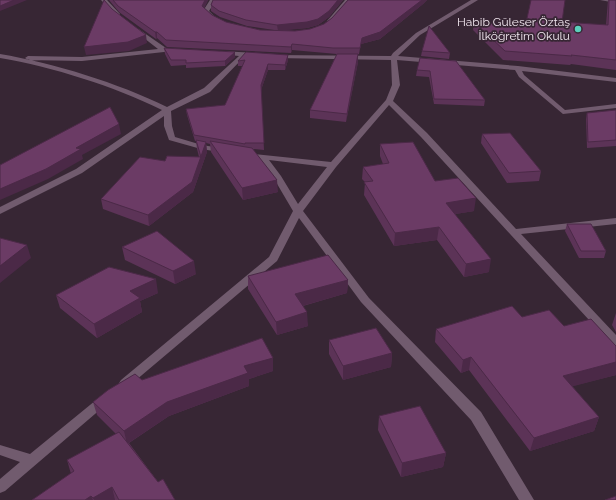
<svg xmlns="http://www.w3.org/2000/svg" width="616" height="500" viewBox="0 0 616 500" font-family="Raleway,sans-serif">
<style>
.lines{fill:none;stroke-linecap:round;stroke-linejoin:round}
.minor{fill:#715b6e;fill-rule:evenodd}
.wall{fill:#5c3357}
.shaded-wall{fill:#4b2947}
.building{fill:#6b3b65;stroke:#4b2947}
.poi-dot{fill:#5bcebc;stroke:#372634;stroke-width:1.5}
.labels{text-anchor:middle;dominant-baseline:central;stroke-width:3.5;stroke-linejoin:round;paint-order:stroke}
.far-poi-label{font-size:12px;fill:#f3e8f1;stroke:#372634;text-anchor:end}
</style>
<rect width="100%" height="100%" fill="#372634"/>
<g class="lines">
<path class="minor" d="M101,0H107L120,14V16H116Z
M210,0H216L209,11L217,19L214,21L203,11Z
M345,0H351L333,21L327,23V21Z
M471,0H478L420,35L398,56L518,66L616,78V82L522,71L524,75L565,110L616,104V108L563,114L519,77L515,70L397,60L400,85L393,101L427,133L516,229L616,218V224L521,234L616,335V346L612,345L421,137L389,105L336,167L303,211L369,298L481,412L534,500H519L471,420L361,302L299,218L277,261L129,386L125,388L121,386L119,383L121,380L269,257L293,211L273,177L259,159L244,157V153L331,162L386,100L392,85L391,60L275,58L272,56L273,55L391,56L393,53L416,33ZM269,160L327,167L298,204L281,176Z
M600,0H616V3Z
M137,28L166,48L177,49L180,51L177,53L164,52L82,61L28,60L25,58L28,56L82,57L158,49L135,31L134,30Z
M221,51L257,53L260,55L257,57L245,56L210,92L171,111L172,126L175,137L202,145L226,149V153L201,149L169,140L164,126V116L82,173L0,214V207L76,169L162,110C113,86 53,67 0,58V54C54,63 118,83 167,107L204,88L239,56L219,54L218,53Z
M105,394L109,396L111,399L109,402L5,491L0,493V479L20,462L0,455V445L30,454L101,396Z"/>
</g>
<path class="wall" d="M109,0H208L204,8L212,15L226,22L260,30H274L247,26L220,17L211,11V5L213,0H343L329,17L318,25L307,28L281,30L295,31L310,29L324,24L332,18L348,0H427L423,4L380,39L361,44L359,54H358V62L346,122L310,118V110L337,54L292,50L291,53L167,47L157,38L156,39L119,12Z
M608,0H616V70L571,64L570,65L503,60L473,30L474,22L514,25L515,22L526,23L562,22L606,25Z
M164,48L235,57L225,66L186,68V65L171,66L165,54Z
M422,51L450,53L449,59L421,56Z
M288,55V60L285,70H268L261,90L264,150L253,149L278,192L243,200L211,152L210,144L206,143L207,152L193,192L149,226L103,209L101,199L165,161L199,157L197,149L196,141H195L187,115L186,109L225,105L243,66H238V61Z
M420,58L485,100L484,106L434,104L429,77L416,76L417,70Z
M616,110V146L587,148L586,119L587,113Z
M482,134L541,171L539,181L507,183L481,143Z
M380,144L435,181L474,211L455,214L489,272L464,277L437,240L394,246L364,195L365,182L362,179L363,167L383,164L380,156Z
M567,224L606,251L604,258H579L565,231Z
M122,247L196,274L175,284L125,260Z
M248,276L348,280L347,293L303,306L308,326L277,335L248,289Z
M158,293L140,301L142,312L97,338L60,308L56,295Z
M616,313V332L612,325Z
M522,317L564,326L616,346V375L572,386L599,417L594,431L530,451L469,370L461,373L435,342L436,329Z
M329,340L392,353L391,367L343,380L329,354Z
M273,371L249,379V386L169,416L129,443L158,482L175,500H32L71,474L67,460L116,434L97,415L93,402L142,380Z
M379,416L446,453L443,467L401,477L378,430Z"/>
<path class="shaded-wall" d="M14,0H27L0,11V6Z
M205,0H208L202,12V6Z
M338,0H343L329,17L318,25L307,28L278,31L277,25Z
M422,0H427L423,4L380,39L361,44L359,54L360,48L362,38Z
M155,32H157V38L156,39Z
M146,35L147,43L129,51L86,55L84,47Z
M292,44V50L291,53V47Z
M235,52V57L225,66V61Z
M358,54V62L346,122L347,114Z
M288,55V60L285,70V65Z
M268,64V70L261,90V85Z
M119,124L121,134L82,155L83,159L48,179L0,200V189L76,148Z
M206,142L207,152L193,192L149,226L148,215L192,182Z
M277,180L278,192L243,200L242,188Z
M476,198L474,211L444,216L446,203Z
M439,227L437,240L394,246L395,233Z
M27,245L31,258L0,283V266Z
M491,259L489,272L464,277L466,264Z
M194,261L196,274L175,284L173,271Z
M156,279L158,293L140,301L142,312L97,338L94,324L130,291Z
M348,280L347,293L295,308V294Z
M307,312L308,326L277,335L276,322Z
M392,353L391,367L343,380V366Z
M471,357L469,370L461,373L463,360Z
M273,358V371L249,379V386L169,416L127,444L124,431L167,402L244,366Z
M616,362V375L559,390L563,376Z
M599,417L594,431L530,451L534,438Z
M446,453L443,467L401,477L402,463Z
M112,487L115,500H94L93,498Z
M91,496L93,500H85Z"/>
<path class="building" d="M0,0H14L0,6Z
M104,0L112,9L146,35L128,42L84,47Z
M113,0H205L202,6L212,15L226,22L260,30L295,31L310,29L324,24L332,18L348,0H422L380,32L362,38L360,48H333L292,44L291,47L166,40L157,32H155L118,6Z
M213,0H338L329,11L318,19L307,22L277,25L246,20L219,11L211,5Z
M531,0H565L562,22L608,25L609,0H616V60L571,55L572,56L505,51L474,22L515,25V22L526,23Z
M429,26L450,53L422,51Z
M164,48L235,52L225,61L186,63V60H171Z
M246,52L288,55L285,65L268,64L261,85L264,143H245V144L194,135L186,109L225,105L245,60L238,61Z
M337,54H358L347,114L310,110Z
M420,58L456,61L485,100L434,99L430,71L417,70Z
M110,107L119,124L76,148L81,149L46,169L0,189V165Z
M616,110V140L588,142L587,113Z
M510,133L541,171L509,173L482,134Z
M196,140L206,142L192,182L148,215L101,199L140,157L165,161L167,156L201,157Z
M210,141L252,148L277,180L242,188Z
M413,142L435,181L458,178L476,198L446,203L491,259L466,264L439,227L395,233L364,182L373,181L363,167L389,163L380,144Z
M567,224H591L606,251H581Z
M157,231L194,261L173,271L122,247Z
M0,238L27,245L0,266Z
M328,255L348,280L295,294L307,312L276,322L248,276Z
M109,267L156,279L130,291L140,298L94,324L56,295Z
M512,306L522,317L549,310L564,326L591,319L616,346V362L563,376L599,417L534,438L471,357L463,360L436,329Z
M376,328L392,353L343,366L329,340Z
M262,338L273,358L244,366L248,373L167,402L124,431L93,402L108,390L135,374L142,380Z
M420,406L446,453L402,463L379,416Z
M119,432L158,482L163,479L175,500H119L112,487L93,498L91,496L85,500H32L74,471L67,460Z
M616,496V500H605Z"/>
<circle class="poi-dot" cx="578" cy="29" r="4"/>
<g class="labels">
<g class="far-poi-label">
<text x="570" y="22">Habib Güleser Öztaş<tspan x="570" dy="14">İlköğretim Okulu</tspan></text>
</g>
</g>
</svg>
